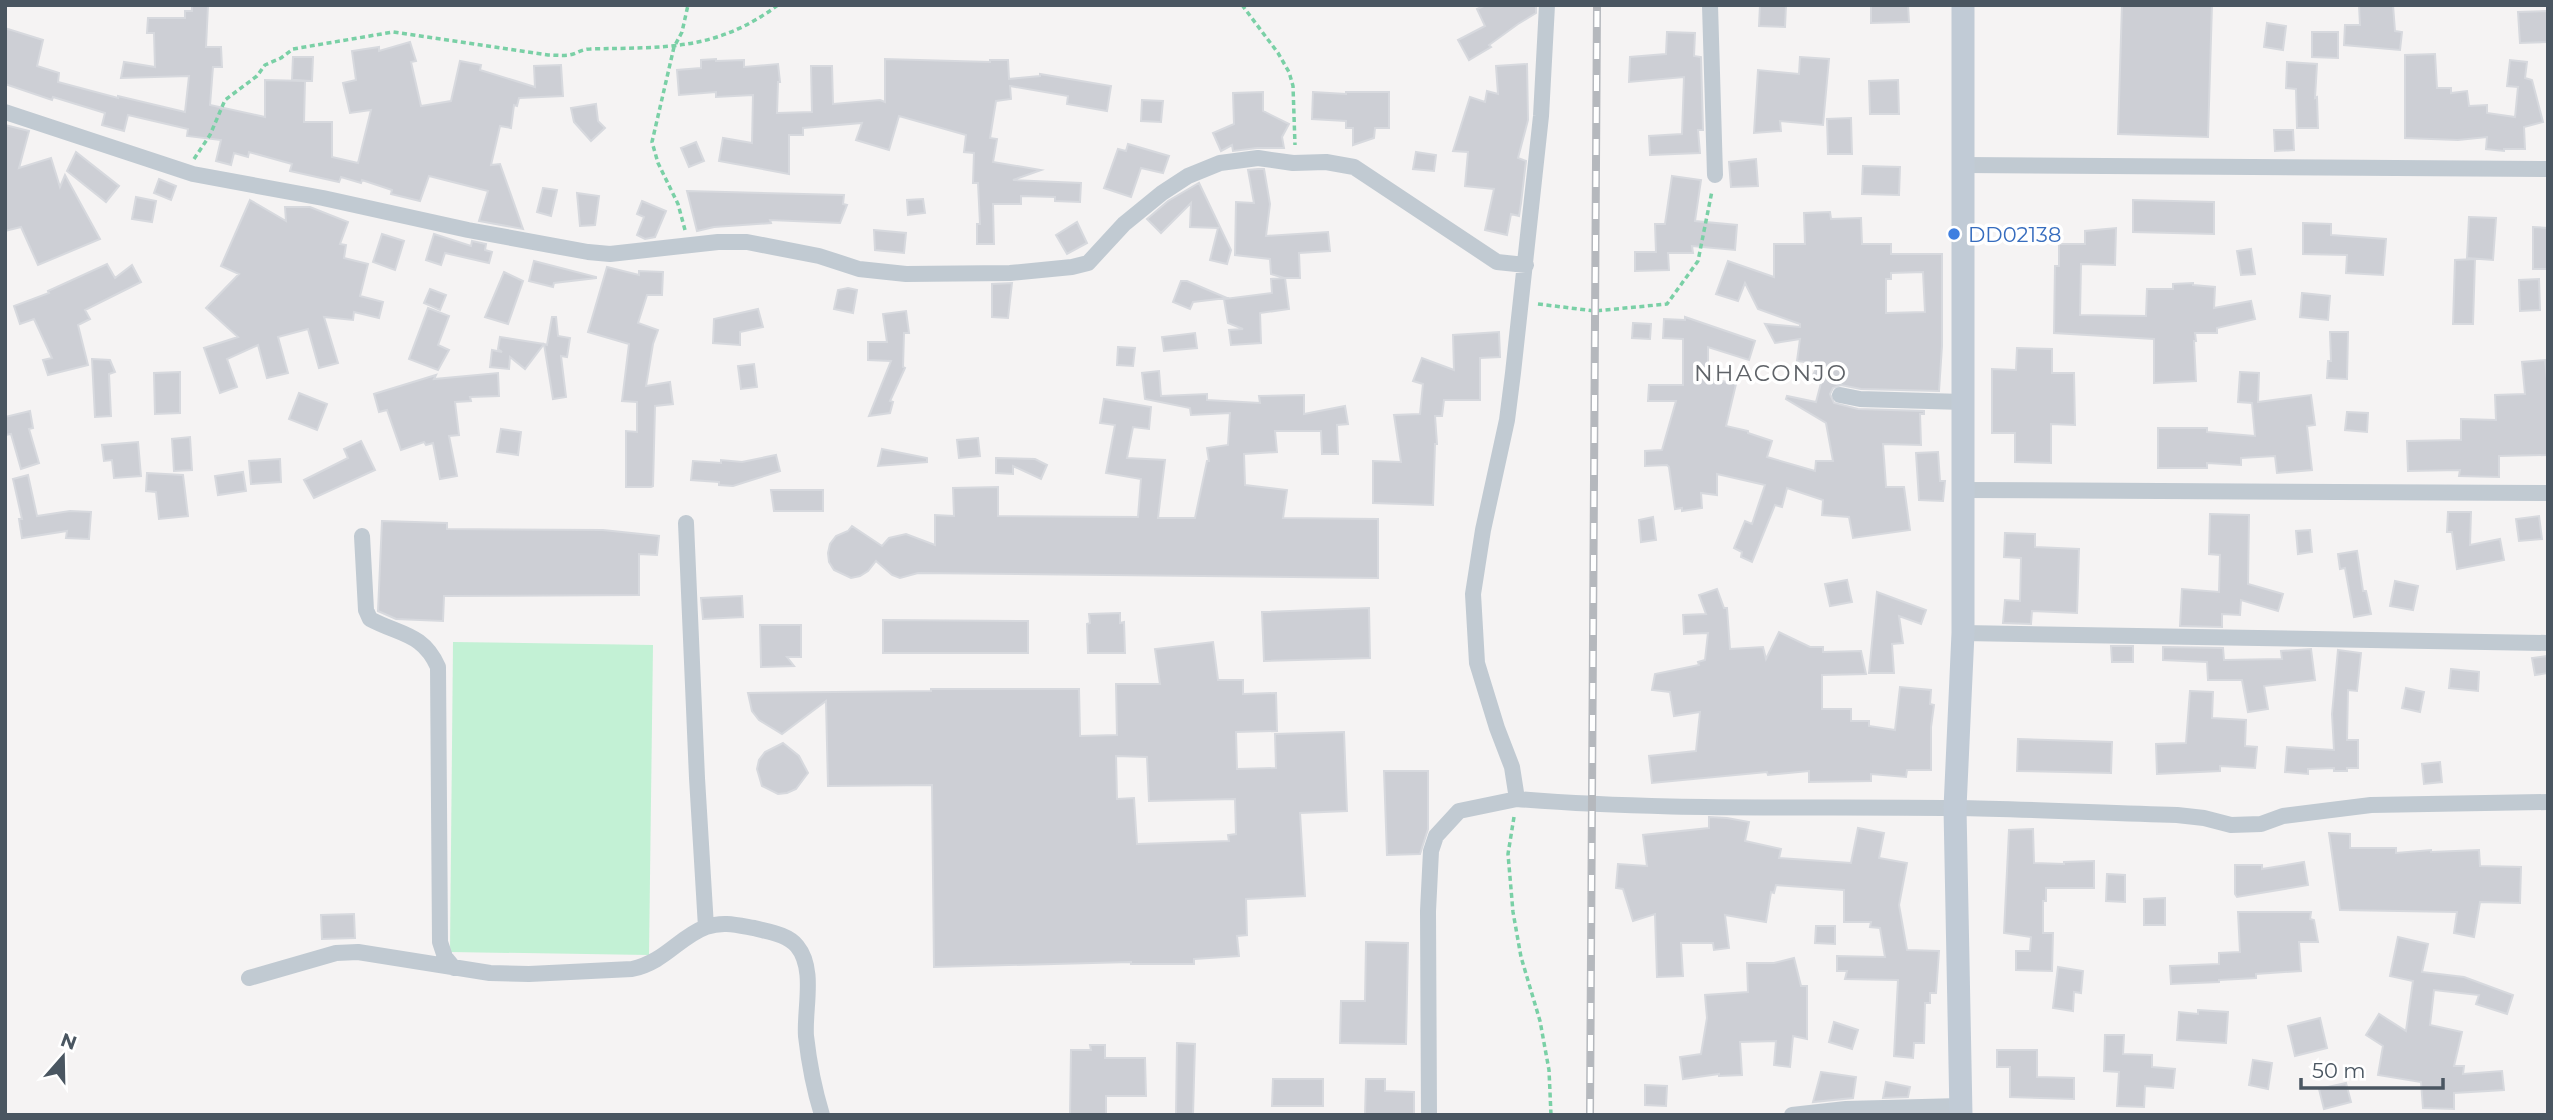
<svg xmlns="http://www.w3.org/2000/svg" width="2553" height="1120" viewBox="0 0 2553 1120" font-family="Montserrat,sans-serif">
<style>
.green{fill:#c3f1d5}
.building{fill:#cdcfd5;stroke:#d7d9de;stroke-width:2;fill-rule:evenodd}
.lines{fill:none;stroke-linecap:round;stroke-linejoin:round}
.path{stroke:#7ad0a6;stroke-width:3.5;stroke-dasharray:5 3.5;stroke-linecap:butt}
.street{stroke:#c1cad2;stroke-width:16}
.secondary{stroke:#c1cbd6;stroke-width:23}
.rail-casing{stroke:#b5b8bd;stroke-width:8}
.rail{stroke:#fff;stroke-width:5;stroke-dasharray:16;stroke-linecap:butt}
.shop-dot{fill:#3f7fe0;stroke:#fff;stroke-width:2.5}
.labels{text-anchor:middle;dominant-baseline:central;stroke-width:7;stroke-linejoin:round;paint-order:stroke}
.shop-label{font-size:21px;fill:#366cbe;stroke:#fff;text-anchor:start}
.neighbourhood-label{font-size:23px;letter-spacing:2px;fill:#5f6368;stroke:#fff}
</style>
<rect width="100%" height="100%" fill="#f5f3f3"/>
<path class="green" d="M453,642L653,645L649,955L450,952Z"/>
<path class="building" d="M192,5H208L206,47H221L222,67H213L210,105L265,117V80L305,81L304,122H332V157L358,163L371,110L350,113L343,83L356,80L352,51L379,47V51L410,42L416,61L411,62L421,106L451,101L460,61L481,65L480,70L535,87L534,66L561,65L563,96L519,98L517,106L514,105L511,128L500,126L491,165L500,164L523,229L479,221L488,191L429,176L420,201L391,194L392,190L362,180L361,183L341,177L339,182L290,171L292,164L249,152L248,157L234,153L231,165L216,161L221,140L187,136L188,129L128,115L124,131L102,125L105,113L53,97L52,100L5,84V28L43,40L37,66L59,73L58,82L118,98V96L185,112L189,76L121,78L124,62L155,67L154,33H147L148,18H185V11H192Z
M1486,5H1536V13L1518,24L1489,45L1491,47L1469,60L1458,40L1485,26L1477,9Z
M1760,5H1786L1785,27L1759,26Z
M1871,5H1908L1909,22L1871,23Z
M2122,5H2212L2208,137L2118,134Z
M2359,5H2393L2395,31L2402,32L2400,50L2344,45L2345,25H2360Z
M2548,11V42L2520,43L2518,12Z
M2267,23L2286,26L2283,50L2264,47Z
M1667,32L1695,33L1694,56L1701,57L1703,130H1698L1700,153L1650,155L1649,136L1682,134L1684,77L1629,82L1630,57L1666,54Z
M2312,32H2338V58L2312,57Z
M2435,54L2437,88H2451V93L2467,91L2469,106L2487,105V113L2515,117L2518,87L2507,86L2510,60L2527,62L2525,78L2532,80L2543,122L2524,127L2525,149H2504V151L2486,149L2487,137L2458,140L2405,138V55Z
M293,57H313L312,81L292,80Z
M1800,57L1829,59L1823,125L1780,121L1781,131L1754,133L1758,70L1799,74Z
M716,59V61L744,60V67L778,64L780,82H778L777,113L812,112L811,66H832L833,104L880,100L885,102V59L990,62V60H1008L1009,79L1040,76V74L1111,86L1107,111L1067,104L1068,96L1010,86L1011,99L996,101L990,138L997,139L993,162L1041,170L1013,180L1081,183L1080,202L1055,201V197L1021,196V204H993L994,244H977V224H980L978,183H973L974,153L964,152L966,135L899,116L889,150L856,140L862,123L803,128V135H789V174L719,161L723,138L752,143L753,95L716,97V92L679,95L677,70L701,68V60Z
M2287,62L2317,64L2315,98L2317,97L2318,128H2297L2296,89L2286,88Z
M1527,64L1528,120L1518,158L1526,161L1521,203L1519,216L1511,214L1507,235L1485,230L1494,189L1465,186L1468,152L1453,151L1470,97L1485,102L1487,91L1498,94L1496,66Z
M1898,80L1899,114H1870L1869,81Z
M1263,92V111L1289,124L1282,137L1284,148H1257L1233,151L1232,145L1221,151L1213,133L1234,124L1233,93Z
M1313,92L1346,94V92H1389V128H1375L1374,138L1353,145V128H1346V121L1312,119Z
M1142,100L1163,101L1161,122L1141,121Z
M596,104L598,121L605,128L591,141L574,122L571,108Z
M1851,118L1852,154H1828L1827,119Z
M5,125L29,131L19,168L51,158L60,187L65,175L100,239L38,265L21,227L5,231Z
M2274,130H2293L2294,150L2275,151Z
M696,142L704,161L689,167L681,148Z
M1128,144L1169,156L1163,173L1141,168L1131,197L1104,188L1118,149L1126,151Z
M76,152L119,186L106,202L67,171Z
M1416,152L1436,155L1434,171L1413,169Z
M1756,159L1758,186L1731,187L1729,162Z
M1863,166L1900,167L1899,195L1862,194Z
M1258,169H1264L1270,204L1266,236L1328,232L1330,251L1299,253L1300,278H1285L1289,309L1260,313L1261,343L1231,345L1229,330L1243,329L1228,323L1224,299L1272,293L1271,279L1284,278L1271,274L1270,259L1235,255L1236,202L1254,203L1248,170Z
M1672,176L1701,180L1695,221L1737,225L1735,250L1692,246L1693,253H1668L1669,270L1635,271V252H1656L1655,224H1665Z
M159,179L176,186L171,200L154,193Z
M1199,183L1231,250L1227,264L1210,260L1218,228L1190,227L1191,203L1161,233L1147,219L1168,201Z
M543,188L557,190L551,216L537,212Z
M687,191L844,195L843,204L847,205L840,223L770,220L771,223L714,227L697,231Z
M577,193L599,196L595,225L580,226Z
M136,197L156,201L152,222L132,219Z
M923,199L925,213L908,215L907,200Z
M250,200L286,221L285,207H310L348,222L340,244L346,245L344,258L368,264L360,296L383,302L379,318L354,312L353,320L324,317L338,363L319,368L308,329L278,337L288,373L267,378L258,345L227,359L237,387L220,393L204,348L238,337L206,308L239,274L221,266Z
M2133,200L2214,202V234L2133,232Z
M642,201L666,211L655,237L645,239L637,235L644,217L637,214Z
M1830,212L1831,219L1861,218L1862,244H1891V254H1942V346L1939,391L1861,389L1841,385L1833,388L1830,394L1834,403L1858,409L1924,411V414H1920L1921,445L1883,444L1886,487H1904L1910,530L1853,538L1849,517L1822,515L1823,500L1787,488L1782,507L1775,505L1752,562L1741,557L1742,552L1734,548L1745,521L1752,524L1765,485L1717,474V495L1701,493L1702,508L1682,511V508L1675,509L1669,467L1667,465L1645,466V451L1662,450L1676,401H1648L1649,385H1683V339L1663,338L1664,319L1685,320V317L1755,341L1749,360L1708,347V378L1736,384L1726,426L1748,431V433L1772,441L1767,457L1815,471L1816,461H1833L1826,423L1786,399L1787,396L1816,402L1821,383L1810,380L1819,364L1797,361L1800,339L1775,343L1765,324L1800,327V324L1758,309L1745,283L1738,301L1716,294L1728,261L1774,277V244H1805L1804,213ZM1923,272L1925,312L1886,313V279H1891V273Z
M2469,217L2496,218L2493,260L2467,258Z
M1077,222L1087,243L1067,254L1056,235Z
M2303,223L2331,224V235L2386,239L2383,275L2346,273L2347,255L2303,254Z
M2533,227L2548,228V269H2533Z
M2116,228L2115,265L2081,264L2080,315L2146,316L2147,289H2173V284L2193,283V285L2215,287L2214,308L2251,301L2255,319L2217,328V333H2195L2196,341H2194L2196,381L2154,383V339L2054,333L2055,266H2059V244H2085V231Z
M874,230L906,233L904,253L875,250Z
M382,234L404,241L395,270L373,262Z
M434,234L471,246L472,241L486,244L485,250L492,252L489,263L445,253L441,265L426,260Z
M2251,249L2255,274L2241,275L2237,251Z
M2475,259L2473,324H2453L2455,260Z
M534,261L596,277V278L554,283L553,287L529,281Z
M107,264L115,278L132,265L141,282L85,310L90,319L78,325L88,365L48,375L43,360L52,358L34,319L20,324L14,306L49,293L48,291Z
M607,267L639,275V271L663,272L662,295H647L638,323L658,330L653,344L646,386L670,382L673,404L655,406L653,486L651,487H626V431L637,432V402L622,401L629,344L588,332Z
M504,272L523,281L508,324L485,317Z
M2539,279L2540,310L2520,311L2519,280Z
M1181,281H1187L1227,298L1193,302L1190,309L1173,302Z
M1012,283L1008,318L992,317V284Z
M848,288L857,290L853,313L834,309L838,290Z
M430,289L446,295L440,310L424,303Z
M2302,293L2330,296L2328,320L2300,317Z
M428,308L449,316L438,345L449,350L438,370L409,359Z
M758,309L763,327L740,332V345L713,343L714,319Z
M906,311L909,333H904L903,367L905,368L890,401L893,402L890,413L869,416L891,361L868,360V342H887L883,314Z
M552,317H556L558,336L570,338L567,357L561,356L566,397L553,399L544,344L547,345Z
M1633,323L1651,324L1650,339L1632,338Z
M1499,332L1500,357L1480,358V400H1444L1442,416H1435L1437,444H1435L1433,505L1373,503V461L1401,462L1394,415L1420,414L1423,384L1413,381L1422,358L1454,370L1453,335Z
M2330,332H2348L2347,379L2327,378L2328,361H2331Z
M1195,333L1197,348L1164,351L1162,337Z
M500,337L544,344L525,369L510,357L509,369L490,367L492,350L502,352L498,349Z
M1118,347L1135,348L1133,366L1117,365Z
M2017,348L2052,349V373H2074L2075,425L2051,424V463L2015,462V433H1992V369L2016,370Z
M92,359L110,360L115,372L109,374L111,416L95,417Z
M2545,360L2548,391V455L2499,456V477L2459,476L2460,470L2408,471L2407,441L2461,440V419L2496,420L2495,395L2525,394L2522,362Z
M754,364L757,387L741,389L738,366Z
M1159,371L1161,396L1207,394V400L1260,403L1259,396L1304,395V414L1345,406L1348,424L1337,425L1338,454H1322L1321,431H1275L1277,452L1244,454L1245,485L1287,490L1283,518L1378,519V578L918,573L900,578L892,575L876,561L868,571L860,576L851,578L834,570L829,562L828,553L830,544L836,536L848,531L852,526L882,546L889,538L906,534L935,545V515L954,516L953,488L998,487V516L1138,517L1141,479L1106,473L1115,425L1100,423L1104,399L1151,407L1149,429L1133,427L1127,458L1165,460L1158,518H1195L1207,461H1209L1207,448L1228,445L1230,413L1191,415L1190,408L1145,399L1142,373Z
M180,372V413L155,414L154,373Z
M2240,372L2259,373L2258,402L2311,395L2315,425L2307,426L2312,470L2277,473L2275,456L2241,458V465L2207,463V468H2158V428H2207V432L2255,436L2252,403L2238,402Z
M498,373L499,396L470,397L471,401L455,402L459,435L449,436L457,476L440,479L433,443L426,445L424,442L401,450L387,410L379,412L374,394L436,375L434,379Z
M299,393L327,404L317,430L289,419Z
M30,411L33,428L29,429L39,463L21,469L11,434L5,435V417Z
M2347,412L2368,413L2367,432L2345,430Z
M501,429L521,432L518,455L497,452Z
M190,437L192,470L174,471L172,439Z
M978,438L980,456L959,458L957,440Z
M361,441L375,470L314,498L304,480L348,458L344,449Z
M138,442L141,476L114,478L112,460L104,461L102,445Z
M882,449L927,458V462L878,466Z
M1938,452L1940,481H1945L1943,501L1919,500L1916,453Z
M776,455L780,471L733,486L719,485V482L691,480L693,461L721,463V460L742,462Z
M996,458L1035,459L1047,465L1041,479L1013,466V474L996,473Z
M280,459L281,482L251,484L249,461Z
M243,472L246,491L218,495L215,476Z
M147,473L183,475L188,516L159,519L156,492L146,491Z
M28,475L37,516L70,511L91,512L89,539L66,538L67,531L22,538L19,519H22L13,479Z
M771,490H823V511H774Z
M2448,512H2471L2470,545L2500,539L2504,560L2457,569L2452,532H2447Z
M2210,514L2249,515L2248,584L2283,594L2278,611L2241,600L2240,615L2222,614V627L2180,626L2182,589L2219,592L2220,555L2209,554Z
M2539,516L2542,539L2519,541L2516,519Z
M1653,517L1656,540L1641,542L1639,520Z
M382,521L447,523V529L603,530L659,536L657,555L639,554V595L444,596L443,621L396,619L378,611Z
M2310,530L2312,552L2298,554L2296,531Z
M2005,533L2035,534V547L2079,549L2077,613L2032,611L2031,624L2003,623L2005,600L2020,601L2021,558L2004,557Z
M2357,551L2363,591H2366L2371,614L2354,617L2345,568L2340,569L2338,554Z
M1847,580L1852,602L1830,606L1825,584Z
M2395,581L2418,586L2413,610L2390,606Z
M1717,589L1724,608H1727L1730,649L1763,647L1766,659L1779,632L1810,647H1823V652L1861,651L1866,674L1822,675V709H1851V721H1869V726L1895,730L1900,687L1931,690L1930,704L1934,705L1931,727V770H1907L1906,777L1871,774V781L1809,782V771L1768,775L1767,772L1652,783L1649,756L1696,751L1700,712L1674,716L1670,692L1652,690L1655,674L1699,665L1698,662L1705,660L1708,633L1684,634L1683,615L1706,614L1699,595Z
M1877,592L1926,610L1921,624L1899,616L1903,643L1892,644L1894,673H1869Z
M742,596L743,617L703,619L701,598Z
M1369,608L1370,658L1264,661L1262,612Z
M1120,613V623L1124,622L1125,653H1088L1087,624L1090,623L1089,614Z
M883,620L1028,621V653H883Z
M760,625H801V657H787L794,666L761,667Z
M1213,642L1218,680H1243V694L1276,693L1277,731L1236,732L1237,769L1276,768L1275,734L1344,732L1347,811L1300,813L1305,896L1246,899L1247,935L1237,936L1239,956L1194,959V964H1131V962L934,967L932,785L828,786L826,701L782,734L759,720L752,711L748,693L931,691V689H1079L1080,736L1117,735L1116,684H1160L1155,649ZM1116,756L1147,757L1149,801L1235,799L1236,834L1228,835L1229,841L1137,844L1134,798L1117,799Z
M2111,646H2133V662H2112Z
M2163,647L2223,648L2224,660L2282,659L2281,651L2311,649L2315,680L2264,686L2268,709L2248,712L2242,680H2208L2207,662L2163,660Z
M2338,650L2361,653L2357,691L2348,690L2347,740H2358V768H2347V771H2334V768L2308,769V774L2285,772L2287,747L2334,750L2332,714Z
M2548,656V673L2535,675L2532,658Z
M2451,669L2479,672L2478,691L2449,688Z
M2406,688L2424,692L2420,712L2402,708Z
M2190,691L2213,692L2212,718L2246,720L2245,746L2257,747L2255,768L2220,766V771L2157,774L2156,744L2186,743Z
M2018,739L2112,742L2111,773L2017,771Z
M783,743L799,756L808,773L796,789L787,793L778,794L762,786L757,769L759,760L765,752Z
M2440,762L2442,782L2424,784L2422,764Z
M1384,771H1428V829L1420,854L1387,855Z
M1709,817L1727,818L1749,822L1745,841L1781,849L1779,858L1851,863L1858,828L1884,833L1879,858L1907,863L1899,905L1907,950L1939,951L1936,993H1930V1003H1925L1924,1043H1914L1913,1058L1894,1056L1898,980L1845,979L1847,971H1837V956L1885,957L1880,928L1870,927L1871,922H1844V890L1776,885L1774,893L1771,892L1766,922L1725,915L1729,948L1714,950L1713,943H1681L1683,976L1657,977L1655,914L1633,921L1623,889L1616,888L1618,864L1647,866L1643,835L1709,828Z
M2033,829L2034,863L2064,864V862L2094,861V888H2046V901H2043V933H2053L2052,971L2016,970V951H2030L2031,937L2004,933L2009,830Z
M2329,833L2350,834V848H2396V853L2431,850V852L2479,850L2480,866L2521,867L2520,903L2480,902L2474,937L2454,933L2457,912L2340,910Z
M2304,862L2308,885L2237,897L2235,894V865H2262V869Z
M2107,874L2125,875V902L2106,901Z
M2165,898V925H2144V899Z
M2238,912H2311L2310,919L2314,920L2318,942H2299L2301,971L2256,974V978L2219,980V982L2171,984L2170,966L2219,964V953L2240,952Z
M354,914L355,938L322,939L321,915Z
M1816,926H1835V944L1815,943Z
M2398,937L2428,944L2422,972L2464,977L2513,995L2507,1014L2476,1004L2479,995L2434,990L2430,1025L2462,1032L2454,1066H2464L2463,1074L2502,1071L2504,1090L2454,1093V1109L2423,1108L2421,1082L2378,1075L2383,1046L2366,1035L2379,1014L2406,1031L2413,981L2390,976Z
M1366,942L1408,943L1406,1044L1340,1043L1341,1001H1365Z
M1794,958L1801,986H1807V1039L1793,1036L1790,1067L1774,1065L1776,1041L1740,1042L1742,1075L1719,1076V1074L1683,1079L1680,1057L1701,1054L1707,1018L1705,995L1748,992L1747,963H1774Z
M2058,967L2083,971L2081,993L2074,992L2073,1011L2053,1008Z
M2198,1010L2228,1012L2226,1043L2177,1040L2179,1012L2198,1014Z
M2320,1018L2327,1048L2295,1056L2288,1026Z
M1834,1022L1858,1030L1852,1049L1829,1042Z
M2105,1035H2124L2123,1054L2152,1055V1067L2175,1069L2173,1088L2145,1086L2144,1107L2117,1106L2119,1072L2104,1071Z
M1177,1043L1195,1044L1193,1115H1176Z
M1090,1045H1105V1058H1145L1146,1096H1106V1115H1070L1071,1050H1091Z
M1997,1050H2037V1077L2074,1078V1099L2010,1097V1067H1997Z
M2253,1060L2272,1063L2268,1089L2249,1085Z
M1821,1072L1856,1077L1853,1098L1813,1102Z
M1273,1079H1323V1106H1272Z
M1366,1079H1385V1091L1414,1092V1115H1365Z
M1886,1082L1910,1087L1908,1097L1883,1098Z
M2346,1083L2351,1102L2324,1109L2319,1089Z
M1645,1085L1667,1086L1666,1106L1645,1105Z"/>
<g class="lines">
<path class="path" d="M1242,5L1278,53L1289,72L1293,86L1295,145
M194,159L210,135L225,100L257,76L265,65L281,58L293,49L393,32L548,55C555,55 562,56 569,55C576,54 582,49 590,49C663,47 715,52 778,5
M685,230L678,204L658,163L652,142L674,47L682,32L688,5
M1538,304L1595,311L1667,304L1698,261L1712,191
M1514,817L1508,854L1513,912L1521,957L1540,1021L1549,1070L1551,1115"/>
<path class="street" d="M1547,5L1541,116L1513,373L1507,420L1483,530L1473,594L1477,663L1497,728L1512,767L1517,799C1662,811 1808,806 1954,808C2028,809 2103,813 2177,815L2204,818L2231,825L2261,824L2283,816L2371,805L2548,802
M1710,5L1715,175
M5,112L193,174L323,198L468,230L588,252L610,254L718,242H747L819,256L859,269L906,274L1010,273L1072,267L1088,263L1124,224L1162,193L1188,176L1220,163L1258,158L1293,163L1326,162L1354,167L1497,262L1526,265
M1965,165L2548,169
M1840,395L1860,399L1963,402
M1962,490L2548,493
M686,523L697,778L706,927
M362,536L366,610L370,619C400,635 423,633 438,667L440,942L445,957L454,968
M1963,633L2548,643
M249,978L336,953L358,952L490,973L529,974L632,969C665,962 679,937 706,927C723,921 737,925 754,928C769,932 787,934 797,946C816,969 804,1009 806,1036C809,1063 814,1089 822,1115
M1429,1115L1428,911L1431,851L1436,836L1459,811L1517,799
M1792,1115L1846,1109L1960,1106"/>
<path class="secondary" d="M1961,1115L1955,808L1963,633V5"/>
<g class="rail-casing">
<path id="rail" d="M1590,1115L1597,5"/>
</g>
<use href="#rail" class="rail"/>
</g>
<circle class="shop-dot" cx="1954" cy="234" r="7"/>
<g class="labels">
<g class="shop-label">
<text x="1968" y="234">DD02138</text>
</g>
<g class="neighbourhood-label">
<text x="1771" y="373">NHACONJO</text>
</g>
</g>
<rect width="2553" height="1120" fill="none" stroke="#4a5661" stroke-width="14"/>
<g transform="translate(63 1057) rotate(20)" stroke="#ffffff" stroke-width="5" paint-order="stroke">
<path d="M0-5L12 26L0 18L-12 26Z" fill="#4a5661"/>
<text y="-10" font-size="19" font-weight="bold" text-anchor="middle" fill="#4a5661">N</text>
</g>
<path d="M2301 1078v10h142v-10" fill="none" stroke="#4a5661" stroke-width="3.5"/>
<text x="2312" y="1078" font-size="21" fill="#4a5661" stroke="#ffffff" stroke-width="5" paint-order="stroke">50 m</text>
</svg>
